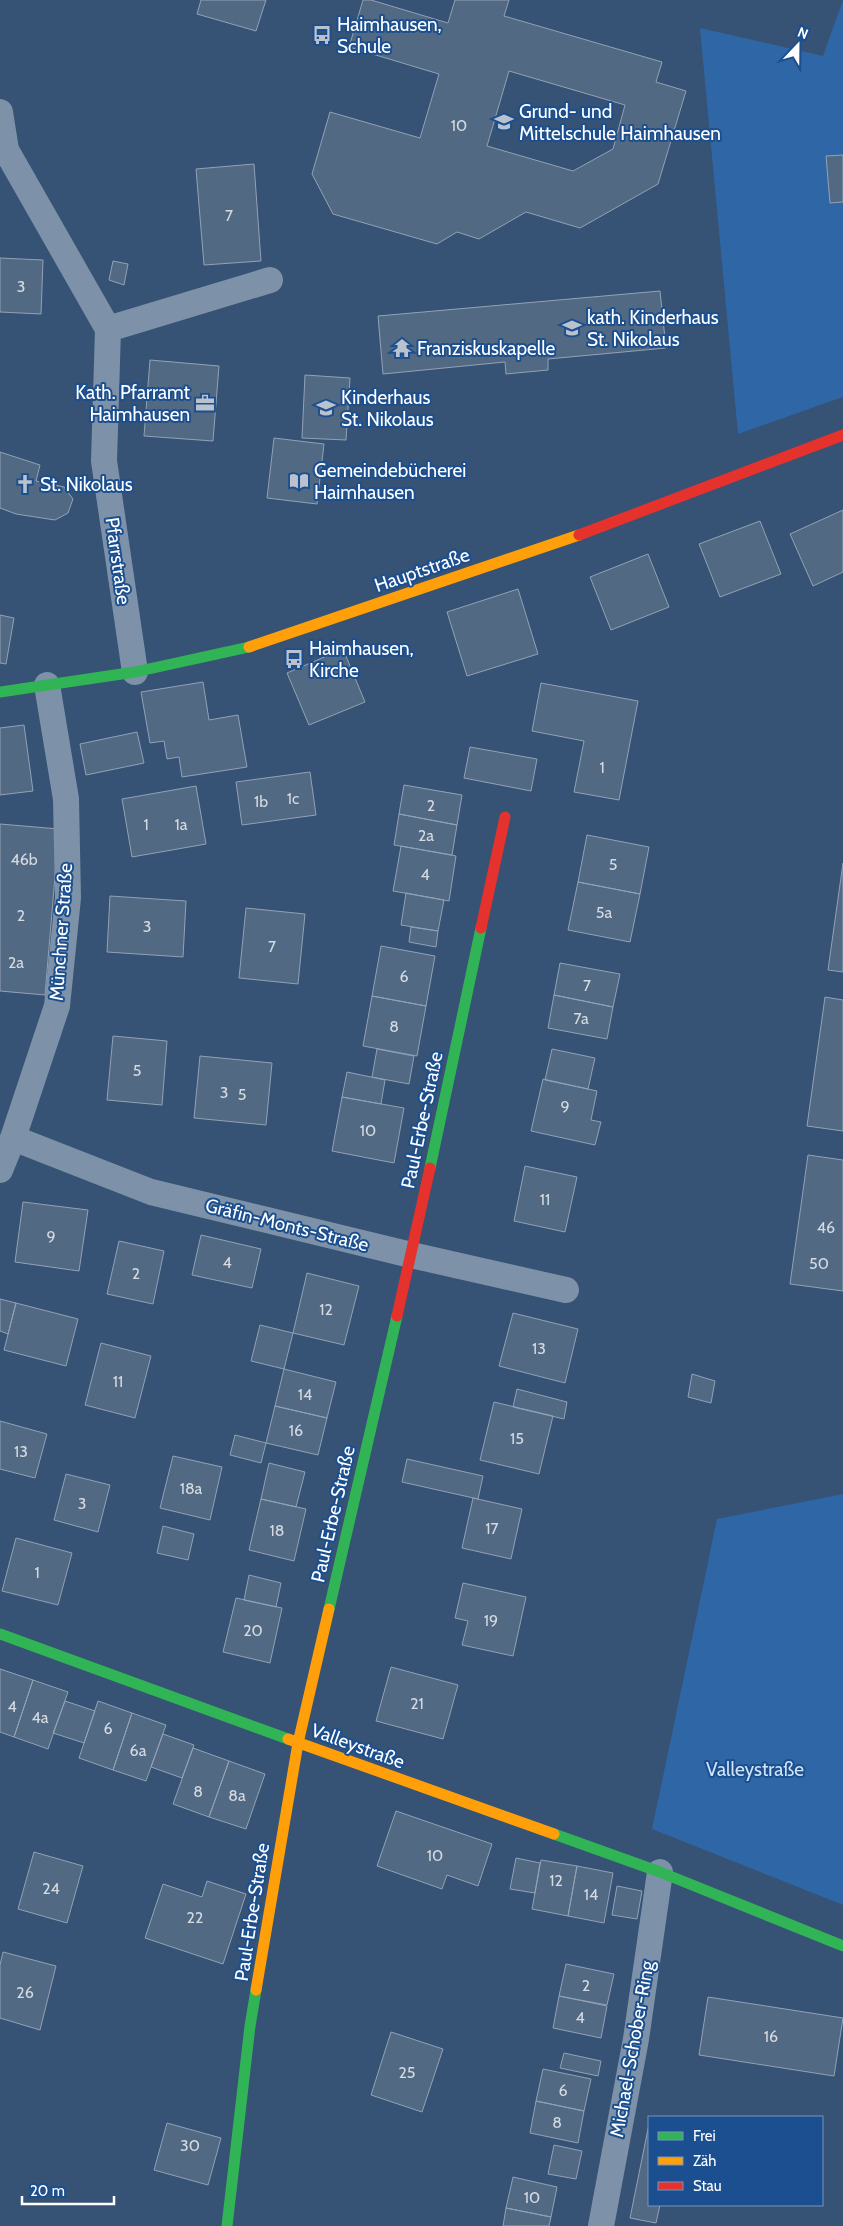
<svg xmlns="http://www.w3.org/2000/svg" width="843" height="2226" viewBox="0 0 843 2226" font-family="Cabin,sans-serif">
<style>
.green{fill:#2f66a5}
.building{fill:#526984;stroke:#92a2b6;fill-rule:evenodd}
.lines{fill:none;stroke-linecap:round;stroke-linejoin:round}
.street{stroke:#7d92a8;stroke-width:26}
.fast{stroke:#30b455;stroke-width:11}
.slow{stroke:#ff9f0a;stroke-width:11}
.jam{stroke:#e5322d;stroke-width:11}
.labels{text-anchor:middle;dominant-baseline:central;stroke-width:4;stroke-linejoin:round;paint-order:stroke}
.number-label{font-size:16px;fill:#d4dae0}
.poi-label{font-size:19px;fill:#fff;stroke:#1b4f8f;text-anchor:start}
.street-label{font-size:19px;fill:#fff;stroke:#1b4f8f}
.park-label{font-size:19px;fill:#cfe3fa;stroke:#1b4f8f}
</style>
<rect width="100%" height="100%" fill="#365274"/>
<path class="green" d="M843,0V397L738,434L700,28L823,56Z
M843,1494V1905L652,1829L717,1519Z"/>
<path class="building" d="M201,0H266L256,31L197,14Z
M363,0H371L448,23L455,0H509L504,16L662,62L656,82L686,91L658,184L580,228L526,212L479,239L457,232L437,244L333,214L312,174L330,112L420,138L439,74L349,47ZM509,71L625,105L613,149L573,171L487,146Z
M843,155V202L830,203L826,156Z
M254,164L261,261L204,265L196,169Z
M0,258L43,260L41,314L0,312Z
M113,261L128,264L124,285L109,280Z
M660,291L666,348L548,359V370L506,374L505,362L383,374L378,316Z
M150,360L219,366L213,441L144,436Z
M305,375L350,378L346,440L302,438Z
M274,438L324,444L317,504L267,498Z
M0,452L40,465L36,481L64,487L73,499L68,513L55,520L16,514L0,508Z
M843,510V572L813,586L790,534Z
M760,521L781,574L720,597L699,544Z
M648,554L669,607L611,630L590,577Z
M518,589L538,654L467,676L447,612Z
M0,615L14,618L6,664L0,663Z
M343,649L365,702L309,725L287,673Z
M203,682L209,720L238,715L247,767L182,777L179,757L167,759L164,741L150,743L141,692Z
M541,683L638,701L619,800L574,792L584,741L532,731Z
M24,725L33,791L0,795V728Z
M137,732L144,763L86,775L80,744Z
M470,747L537,759L531,791L464,778Z
M310,772L316,815L242,825L236,782Z
M404,785L462,795L457,825L399,814Z
M196,786L206,844L132,857L122,799Z
M399,814L457,825L452,855L394,845Z
M0,824L59,829L45,995L0,991Z
M587,835L649,847L640,894L578,882Z
M401,846L456,856L449,901L393,891Z
M843,863V972L828,970Z
M578,882L640,894L630,942L568,930Z
M406,893L444,900L438,931L401,925Z
M110,896L186,901L183,957L107,952Z
M246,908L305,914L298,984L239,978Z
M411,927L438,931L436,947L409,942Z
M381,946L435,956L426,1006L372,996Z
M560,963L620,974L613,1007L554,995Z
M554,995L613,1007L607,1039L548,1028Z
M372,996L426,1006L417,1056L363,1046Z
M825,997L843,1000V1131L807,1126Z
M113,1036L167,1041L162,1105L107,1100Z
M377,1049L414,1056L409,1084L372,1077Z
M552,1049L595,1058L588,1089L545,1080Z
M200,1056L272,1063L266,1125L194,1118Z
M347,1072L385,1080L381,1104L342,1097Z
M543,1079L597,1091L591,1120L601,1122L595,1145L531,1131Z
M342,1097L404,1108L394,1163L332,1151Z
M808,1155L843,1160V1291L790,1284Z
M525,1166L577,1177L565,1232L514,1221Z
M23,1202L88,1210L79,1271L15,1262Z
M201,1235L261,1249L252,1288L192,1275Z
M119,1241L164,1251L153,1304L107,1294Z
M307,1273L359,1286L344,1345L293,1333Z
M0,1299L16,1303L8,1334L0,1331Z
M16,1303L78,1319L66,1366L4,1350Z
M513,1313L578,1329L565,1383L499,1366Z
M260,1325L293,1333L284,1369L251,1361Z
M101,1343L151,1356L135,1418L85,1405Z
M284,1369L336,1382L327,1418L275,1406Z
M692,1374L715,1381L711,1403L688,1397Z
M517,1389L567,1402L564,1419L513,1407Z
M494,1402L553,1416L539,1474L480,1460Z
M275,1406L327,1418L318,1455L266,1443Z
M0,1421L47,1434L35,1478L0,1469Z
M235,1435L266,1443L261,1463L230,1455Z
M173,1456L222,1467L210,1520L160,1508Z
M407,1459L483,1476L478,1499L402,1482Z
M269,1463L305,1472L296,1507L261,1499Z
M66,1474L110,1485L98,1532L54,1520Z
M473,1498L522,1509L511,1559L462,1548Z
M261,1499L306,1509L294,1561L249,1550Z
M163,1526L194,1534L188,1560L157,1553Z
M16,1538L72,1553L58,1605L2,1591Z
M249,1575L281,1583L276,1607L244,1600Z
M463,1583L526,1597L513,1656L462,1645L468,1621L455,1618Z
M236,1598L282,1608L270,1663L223,1652Z
M391,1667L458,1685L443,1739L376,1721Z
M0,1669L33,1680L14,1737L0,1732Z
M33,1680L68,1692L48,1749L14,1737Z
M65,1701L95,1711L84,1743L53,1733Z
M98,1701L132,1713L113,1770L79,1758Z
M132,1713L166,1725L146,1781L113,1770Z
M163,1734L194,1745L182,1778L151,1767Z
M193,1748L229,1761L209,1817L173,1804Z
M229,1761L265,1774L246,1829L209,1817Z
M396,1811L492,1844L478,1886L447,1875L442,1889L377,1866Z
M34,1852L83,1866L67,1923L18,1909Z
M516,1858L540,1863L535,1893L510,1889Z
M541,1860L577,1866L568,1916L532,1909Z
M577,1866L613,1873L604,1923L568,1916Z
M207,1881L246,1894L223,1964L145,1938L163,1884L202,1897Z
M617,1886L642,1891L637,1919L612,1915Z
M3,1952L56,1966L40,2030L0,2018V1965Z
M566,1964L614,1974L607,2005L559,1996Z
M559,1996L607,2006L601,2038L553,2028Z
M708,1997L843,2018L834,2076L699,2055Z
M391,2032L443,2049L422,2112L371,2095Z
M564,2053L601,2061L598,2076L560,2068Z
M543,2069L591,2079L584,2111L536,2101Z
M536,2101L584,2111L578,2143L530,2133Z
M167,2123L221,2138L208,2185L154,2170Z
M649,2124V2205H660L656,2223L630,2218Z
M554,2145L582,2151L576,2179L548,2174Z
M513,2177L557,2187L551,2217L506,2208Z
M506,2208L551,2217L549,2226H503Z"/>
<g class="lines">
<path class="street" d="M0,112L6,150L108,329L104,461L135,672
M108,329L270,280
M13,1138L151,1192L411,1255L566,1290
M0,1170L13,1138L57,1006L68,898L66,799L47,685
M601,2226L636,2039L660,1872"/>
<path class="fast" d="M0,692L135,672L249,647
M430,1168L481,928
M329,1609L397,1316
M0,1634L288,1739
M554,1834L660,1872L843,1946
M227,2226L250,2026L256,1990"/>
<path class="slow" d="M249,647L579,535
M288,1739L554,1834
M256,1990L298,1743L329,1609"/>
<path class="jam" d="M579,535L843,435
M481,928L505,817
M397,1316L430,1168"/>
</g>
<defs>
<g id="bus-bare" transform="scale(1.5)"><path d="M-5-6H5V4H4V6H2V4H-2V6H-4V4H-5ZM-3.5-4V0h7V-4ZM-3.5 1.2v1.5H-2V1.2ZM2 1.2v1.5H3.5V1.2Z" fill="#b9c2ce" stroke="#1b4f8f" stroke-width="2.5" paint-order="stroke"/></g>
<g id="school-bare" transform="scale(1.5)"><path d="M0-5L7-2L0 1L-7-2ZM-4 1L0 2.5L4 1V4Q0 6-4 4Z" fill="#b9c2ce" stroke="#1b4f8f" stroke-width="2.5" paint-order="stroke"/></g>
<g id="temple-bare" transform="scale(1.5)"><path d="M0-6L5-2H3V0L6.5 2.5H4V6H1.5V3h-3V6H-4V2.5H-6.5L-3 0V-2H-5Z" fill="#b9c2ce" stroke="#1b4f8f" stroke-width="2.5" paint-order="stroke"/></g>
<g id="office-bare" transform="scale(1.5)"><path d="M-6-3h4V-5.5h4V-3h4V5H-6ZM-1-4.5V-3h2v-1.5ZM-6 0V1H6V0Z" fill="#b9c2ce" stroke="#1b4f8f" stroke-width="2.5" paint-order="stroke"/></g>
<g id="library-bare" transform="scale(1.5)"><path d="M-6-4Q-3-5.5-.7-3.5V5Q-3 3-6 4ZM6-4Q3-5.5 .7-3.5V5Q3 3 6 4Z" fill="#b9c2ce" stroke="#1b4f8f" stroke-width="2.5" paint-order="stroke"/></g>
<g id="church-bare" transform="scale(1.5)"><path d="M-1.2-6h2.4v3.5h3.3v2.4h-3.3V6h-2.4V-.1h-3.3v-2.4h3.3Z" fill="#b9c2ce" stroke="#1b4f8f" stroke-width="2.5" paint-order="stroke"/></g>
</defs>
<g fill-rule="evenodd">
<use href="#bus-bare" x="322" y="35"/>
<use href="#school-bare" x="504" y="122"/>
<use href="#school-bare" x="572" y="328"/>
<use href="#temple-bare" x="402" y="348"/>
<use href="#office-bare" x="205" y="403"/>
<use href="#school-bare" x="326" y="408"/>
<use href="#library-bare" x="299" y="481"/>
<use href="#church-bare" x="25" y="484"/>
<use href="#bus-bare" x="294" y="659"/>
</g>
<g class="labels">
<g class="number-label">
<text x="459" y="125">10</text>
<text x="229" y="215">7</text>
<text x="21" y="286">3</text>
<text x="602" y="767">1</text>
<text x="293" y="798">1c</text>
<text x="261" y="801">1b</text>
<text x="431" y="805">2</text>
<text x="146" y="824">1</text>
<text x="181" y="824">1a</text>
<text x="426" y="835">2a</text>
<text x="24" y="859">46b</text>
<text x="613" y="864">5</text>
<text x="425" y="874">4</text>
<text x="604" y="912">5a</text>
<text x="21" y="915">2</text>
<text x="147" y="926">3</text>
<text x="272" y="946">7</text>
<text x="16" y="962">2a</text>
<text x="404" y="976">6</text>
<text x="587" y="985">7</text>
<text x="581" y="1018">7a</text>
<text x="394" y="1026">8</text>
<text x="137" y="1070">5</text>
<text x="224" y="1092">3</text>
<text x="242" y="1094">5</text>
<text x="565" y="1106">9</text>
<text x="368" y="1130">10</text>
<text x="545" y="1199">11</text>
<text x="826" y="1227">46</text>
<text x="51" y="1236">9</text>
<text x="227" y="1262">4</text>
<text x="819" y="1263">50</text>
<text x="136" y="1273">2</text>
<text x="326" y="1309">12</text>
<text x="539" y="1348">13</text>
<text x="118" y="1381">11</text>
<text x="305" y="1394">14</text>
<text x="296" y="1430">16</text>
<text x="517" y="1438">15</text>
<text x="21" y="1451">13</text>
<text x="191" y="1488">18a</text>
<text x="82" y="1503">3</text>
<text x="492" y="1528">17</text>
<text x="277" y="1530">18</text>
<text x="37" y="1572">1</text>
<text x="491" y="1620">19</text>
<text x="253" y="1630">20</text>
<text x="417" y="1703">21</text>
<text x="12" y="1706">4</text>
<text x="40" y="1717">4a</text>
<text x="108" y="1728">6</text>
<text x="138" y="1750">6a</text>
<text x="198" y="1791">8</text>
<text x="237" y="1795">8a</text>
<text x="435" y="1855">10</text>
<text x="556" y="1880">12</text>
<text x="51" y="1888">24</text>
<text x="591" y="1894">14</text>
<text x="195" y="1917">22</text>
<text x="586" y="1985">2</text>
<text x="25" y="1992">26</text>
<text x="580" y="2017">4</text>
<text x="771" y="2036">16</text>
<text x="407" y="2072">25</text>
<text x="563" y="2090">6</text>
<text x="557" y="2122">8</text>
<text x="190" y="2145">30</text>
<text x="532" y="2197">10</text>
</g>
<g class="poi-label">
<text x="337" y="24">Haimhausen,<tspan x="337" dy="22">Schule</tspan></text>
<text x="519" y="111">Grund- und<tspan x="519" dy="22">Mittelschule Haimhausen</tspan></text>
<text x="587" y="317">kath. Kinderhaus<tspan x="587" dy="22">St. Nikolaus</tspan></text>
<text x="417" y="348">Franziskuskapelle</text>
<text x="190" y="392" text-anchor="end">Kath. Pfarramt<tspan x="190" dy="22">Haimhausen</tspan></text>
<text x="341" y="397">Kinderhaus<tspan x="341" dy="22">St. Nikolaus</tspan></text>
<text x="314" y="470">Gemeindebücherei<tspan x="314" dy="22">Haimhausen</tspan></text>
<text x="40" y="484">St. Nikolaus</text>
<text x="309" y="648">Haimhausen,<tspan x="309" dy="22">Kirche</tspan></text>
</g>
<g class="street-label">
<text transform="translate(118 561) rotate(82)">Pfarrstraße</text>
<text transform="translate(422 570) rotate(-19)">Hauptstraße</text>
<text transform="translate(61 932) rotate(-86)">Münchner Straße</text>
<text transform="translate(422 1120) rotate(-78)">Paul-Erbe-Straße</text>
<text transform="translate(287 1225) rotate(14)">Gräfin-Monts-Straße</text>
<text transform="translate(333 1514) rotate(-77)">Paul-Erbe-Straße</text>
<text transform="translate(358 1746) rotate(20)">Valleystraße</text>
<text transform="translate(252 1912) rotate(-81)">Paul-Erbe-Straße</text>
<text transform="translate(632 2049) rotate(-80)">Michael-Schober-Ring</text>
</g>
<g class="park-label">
<text x="755" y="1769">Valleystraße</text>
</g>
</g>
<rect x="648" y="2116" width="175" height="90" fill="#1b4f8f" stroke="#7695bc"/>
<rect x="658" y="2132" width="25" height="8" fill="#30b455" stroke="#7695bc"/>
<text x="693" y="2141" font-size="15" fill="#ffffff">Frei</text>
<rect x="658" y="2157" width="25" height="8" fill="#ff9f0a" stroke="#7695bc"/>
<text x="693" y="2166" font-size="15" fill="#ffffff">Zäh</text>
<rect x="658" y="2182" width="25" height="8" fill="#e5322d" stroke="#7695bc"/>
<text x="693" y="2191" font-size="15" fill="#ffffff">Stau</text>
<g transform="translate(798 45) rotate(22)" stroke="#1b4f8f" stroke-width="4" paint-order="stroke">
<path d="M0-4L9 19L0 12L-9 19Z" fill="#ffffff"/>
<text y="-8" font-size="14" font-weight="bold" text-anchor="middle" fill="#ffffff">N</text>
</g>
<path d="M22 2196v8h92v-8" fill="none" stroke="#ffffff" stroke-width="2.5"/>
<text x="30" y="2196" font-size="15" fill="#ffffff" stroke="#1b4f8f" stroke-width="4" paint-order="stroke">20 m</text>
</svg>
